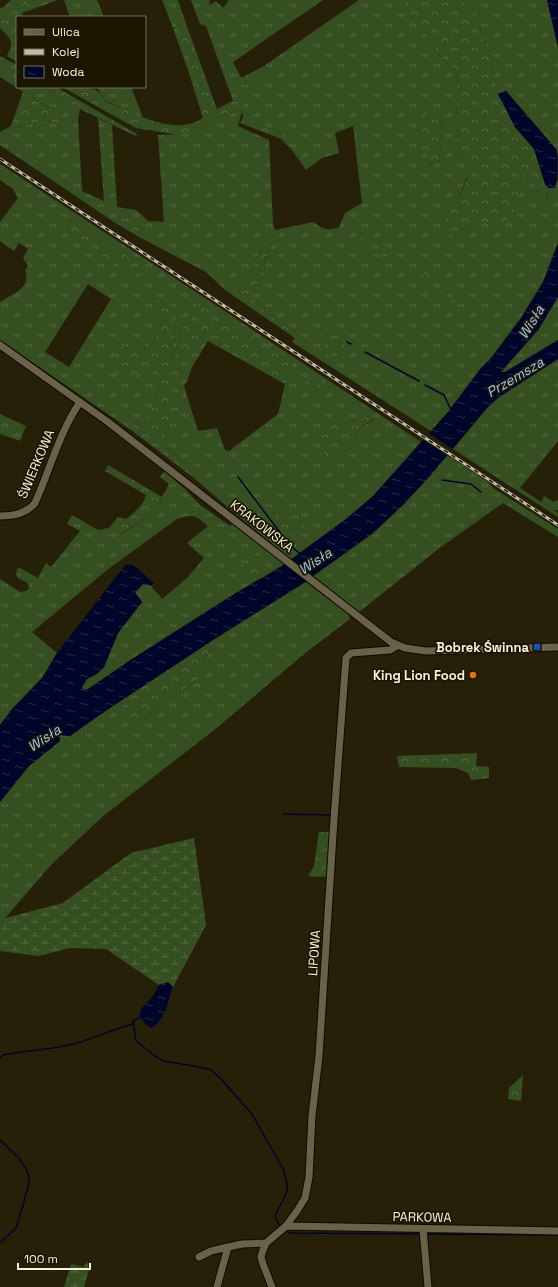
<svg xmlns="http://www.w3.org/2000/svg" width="558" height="1287" viewBox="0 0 558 1287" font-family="'Space Grotesk',sans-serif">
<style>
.grass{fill:url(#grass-tufts);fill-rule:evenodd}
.forest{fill:url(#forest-crowns)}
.wetland{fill:url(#wetland-marsh)}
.water{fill:url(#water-ripples)}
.pier{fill:#262008}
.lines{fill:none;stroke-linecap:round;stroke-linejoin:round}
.stream{stroke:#000629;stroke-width:1.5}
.minor-casing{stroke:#0f0900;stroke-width:9}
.minor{stroke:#696249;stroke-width:7}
.rail-casing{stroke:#c1bdac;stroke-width:3}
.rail{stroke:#1c1601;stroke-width:1.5;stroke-dasharray:4.5;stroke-linecap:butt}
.transit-dot{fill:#1a4fb4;stroke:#1c1601;stroke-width:1.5}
.food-dot{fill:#e8710a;stroke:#1c1601;stroke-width:1.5}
.labels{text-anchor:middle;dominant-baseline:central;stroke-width:3.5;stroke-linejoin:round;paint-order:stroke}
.street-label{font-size:13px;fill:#f5f2e3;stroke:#1c1601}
.poi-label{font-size:13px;font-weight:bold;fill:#f5f2e3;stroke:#1c1601;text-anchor:end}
.water-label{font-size:14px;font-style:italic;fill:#a2c7fd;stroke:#1c1601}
</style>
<defs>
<pattern id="grass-tufts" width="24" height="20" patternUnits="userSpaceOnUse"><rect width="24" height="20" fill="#364f20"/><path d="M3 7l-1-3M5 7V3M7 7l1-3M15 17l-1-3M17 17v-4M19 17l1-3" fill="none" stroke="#546940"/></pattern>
<pattern id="forest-crowns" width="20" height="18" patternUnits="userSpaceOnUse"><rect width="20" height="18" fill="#364f20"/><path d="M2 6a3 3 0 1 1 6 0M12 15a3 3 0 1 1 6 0" fill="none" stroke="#546940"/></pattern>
<pattern id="wetland-marsh" width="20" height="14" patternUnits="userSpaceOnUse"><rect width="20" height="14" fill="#364f20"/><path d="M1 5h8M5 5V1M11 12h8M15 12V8" fill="none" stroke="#546940"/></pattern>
<pattern id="water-ripples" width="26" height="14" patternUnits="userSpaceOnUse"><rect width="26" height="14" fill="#000629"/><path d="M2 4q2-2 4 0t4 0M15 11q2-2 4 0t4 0" fill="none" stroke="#262b48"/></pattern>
</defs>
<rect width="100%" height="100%" fill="#262008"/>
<path class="grass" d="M64,0H97L104,17H70Z
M162,0H178L185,21L173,28Z
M191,0H209L210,5L216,1L223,8L229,0H323L233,62L245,85L269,69L264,66L359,0H405V8L423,29L438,54L456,72L462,92L456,104L458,131L455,154L469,161V172L458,199L440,226L446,236L454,233L478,223H502L514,212L523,174L531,172L538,193L547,198L549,188H555L558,180V243L543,282L521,318L491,358L481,368L448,412L431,431L292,342L295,338V333L266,313L248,295L265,273C263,260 264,258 275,250L276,231L268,244L255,259L253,271L239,284H229L225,290L206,272L139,237L140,228L121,218L117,224L0,145V132L11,126L16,128L44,120L62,125L61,111L46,106L0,77V65L17,73V87H44L52,91L59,99L80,109L78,119L82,191L104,201L98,118L112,125L117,207L136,210L148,221L164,222L158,135L180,134L196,129L217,117L242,110L244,95L233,101L206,26L200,24ZM242,111L243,117L283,134L281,139L292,150L306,170L322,158L339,153L335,133L353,126L362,203L345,213L339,227C328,231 322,230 314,222L275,230L273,223L269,140L238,126ZM441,112L442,135L439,160L429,165L427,152Z
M462,0H547L558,47V154L556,149L506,91L498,94L488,49L477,20Z
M97,87H131L143,118L104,100Z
M0,164L199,294L421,442L373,496L346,519L291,559L238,516L194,478L200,472L185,464L165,446L166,431L170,421L175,396L184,386L198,431L217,428L225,450L229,451L278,414L285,384L293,360L182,330L173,360L171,356L178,310L157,316L161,323L155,340L143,351H133L116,343L138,373H157L160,388L154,404L142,426L136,422L131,430L0,340V302C14,293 31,289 25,270L28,266L23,258L28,249L19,243L14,251L0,241V222L18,198L13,189L0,180ZM71,220L142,266L133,277L66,231ZM88,284L111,299L69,367L45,352ZM369,416L374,419L358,430L351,449L334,453L320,464L324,453L330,431L339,420L349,422Z
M558,297V340L505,372H501L538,330Z
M558,359V441L520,488L558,513V517L453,449L487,408L498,397Z
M0,414L26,426L20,441L0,434Z
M447,455L488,482L493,488L558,529V537L503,503L441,547L359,612L313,576L373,533L404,504Z
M164,471L185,489L199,504L230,526L233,523L284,564L265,576L258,566L267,558L241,562L254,582L132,659L88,689L83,690L82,687L85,683L86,679L97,674L104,667L118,633L142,602L135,593L143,584L151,586L162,599L187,578L204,558L187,543L208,526C196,515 192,514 177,519L107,570L32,632L57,653L42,678L13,708L0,725V579L20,592L26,591L29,588L28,583L18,578L16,574L18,567L38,578L46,563L51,567L80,531L67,524L72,515L98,530L109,528L123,533L147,517L165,503L160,501L168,486V483L160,477Z
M306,582L349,615L350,619L309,650L214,730L102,817L50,866L0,924V802L28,767L60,741L59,735L70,736C80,729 115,700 127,706C133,709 137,718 141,723L151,713L171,697L197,681L203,662L216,638Z"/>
<path class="forest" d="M38,0H58L22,13L23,17H17V62L7,56C15,40 11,40 0,28V8L27,3Z
M405,0H462L477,20L488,49L498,94L515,127L534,149L545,184L549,188L546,198L538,193L531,173L523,174L514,212L502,224L478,223L454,233L446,236L440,226C453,206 470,185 469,161L455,154L458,131L456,104L462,92L456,72L438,54L423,29L405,8Z
M185,21L217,109L244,95L246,102L242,110L217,117L196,129L180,135L136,128L62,87C73,87 90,86 99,92C101,94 102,98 104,100C109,104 118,106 124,109C148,120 179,134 203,118L188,70L173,28Z
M0,56L17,65V73L0,65Z
M264,66L270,70L245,85L241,78Z
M44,87H56L137,134L136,136L59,99L52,91Z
M23,92L46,106L61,111L62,125L44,120L16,128L11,126Z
M441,112L442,135L439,160L428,165L427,152L418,153L425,115Z
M243,117L283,134L281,139L240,123Z
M120,218L131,220L140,228L139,237L117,224Z
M71,220L143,266L133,278L66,231Z
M275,230L280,238L275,250L266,257L264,262L265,273L249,295L266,313L295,333V338L225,290L229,284H239L253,271L255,259L268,244Z
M357,236L388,248L387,258L357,247Z
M432,259L429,285L439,288L458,305L457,308L421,289L427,260Z
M159,298L178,310L171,356L173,360L182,330L197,304L293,360L285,384L208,341L192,367L187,382L175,396L181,418L170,421L166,431L165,446L185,464L198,466L200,472L194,478L131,430L136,422L142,425L154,404L160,388L157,374L138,373L129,379L115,373L116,343L133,351H143L155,340L161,323L157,316L150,310Z
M329,325L352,331L334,360L326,354L324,336Z
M309,374L328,380L308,392L305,389Z
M369,416L374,418L358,430L351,449L334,453L333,462L325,466L320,464L324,453L317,437L329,431L324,423L325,419L339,420L349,422Z
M108,465L162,497L160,501L166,503L147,517L122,533L109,528L118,517L126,519C134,513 144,505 146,495L105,471Z
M544,496L554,502L558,500V510H554L541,502Z
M273,507L281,508L291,515L299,511L306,524L289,539L282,535Z
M256,555L268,558L258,566L265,576L254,582L241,562Z
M216,638L203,662L197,681L171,697L151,713L141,723L127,724L122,722L128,707L122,705L104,712Z
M477,753L476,766L489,767V778L471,780L468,773L456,768L399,767L397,756Z
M319,832H331L328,877L308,876L314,866Z
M523,1075L521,1101L508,1099L509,1088Z"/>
<path class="wetland" d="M11,0H37V1L3,8Z
M194,838L206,925L173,987L168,982L159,985L106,949L70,948L38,956L0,951V924L5,918L63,903L131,853Z
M87,1261L89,1270L84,1287H64L71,1264L84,1267Z"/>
<path class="water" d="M547,0H558V47Z
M506,91L556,149C558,160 558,177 555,188H549L545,184L534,149L515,127L498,94Z
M558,243V297L538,330L501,372H505L558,340V359L498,398L487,408L430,476L404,504L373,533L302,584L216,638L104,712L70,736L59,735L60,741L28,767L0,802V725L13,708L42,678L57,653L125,565C127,565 130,564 132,565C139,567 147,579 154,583L151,586L143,584L135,592L142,602L118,633L104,667L97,674L87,679L82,687L83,690L88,689L132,659L234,594L281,567L346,519L373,496L448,412L481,368L491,358L521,318L543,282Z
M168,982L173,987C168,1001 165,1020 152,1028L146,1025L139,1015L142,1008L153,996L159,985Z"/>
<path class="pier" d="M427,432L454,450L449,457L422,439Z"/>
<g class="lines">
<path class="stream" d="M347,342L351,344
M365,352L419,381
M425,385L444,395L451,410
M238,477L288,543L299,553
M442,480L471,484L481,492
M283,814L332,815
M132,1025L133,1021L140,1017
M0,1058L3,1055C27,1050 53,1050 77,1043C96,1038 114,1028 134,1024L135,1038L137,1042L155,1056L164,1061L194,1066L211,1070L221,1079L252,1114L283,1169L287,1183V1192L275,1216L278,1223L282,1227
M0,1140L19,1158L26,1169L29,1177V1183L23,1205L16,1228L0,1243
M285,1230L290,1233L420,1234
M426,1234L558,1235"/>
<g class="minor-casing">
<path id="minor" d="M0,345L108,422L391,642L405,648L426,651L558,647
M0,516C12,516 27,513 35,503C50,470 59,433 80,402
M286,1226L558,1231
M423,1229L428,1287
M199,1257L211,1251L228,1247
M217,1287L228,1247L242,1244L266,1243
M272,1287L263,1264L261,1257L263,1250L266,1243L286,1226L297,1211L305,1198L309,1177L312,1116L319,1056L334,819L346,658L351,653L390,650L398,645"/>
</g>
<use href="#minor" class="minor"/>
<g class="rail-casing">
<path id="rail" d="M0,159L558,525"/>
</g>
<use href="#rail" class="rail"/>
</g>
<rect class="transit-dot" x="533" y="643" width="8" height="8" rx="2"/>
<circle class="food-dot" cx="473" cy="675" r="4"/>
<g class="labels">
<g class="street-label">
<text transform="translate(36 464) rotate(-67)">ŚWIERKOWA</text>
<text transform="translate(262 526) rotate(38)">KRAKOWSKA</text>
<text transform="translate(314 953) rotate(-86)">LIPOWA</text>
<text transform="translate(422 1217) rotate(1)">PARKOWA</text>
</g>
<g class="poi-label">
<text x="529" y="647">Bobrek Świnna</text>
<text x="465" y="675">King Lion Food</text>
</g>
<g class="water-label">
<text transform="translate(531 322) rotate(-58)">Wisła</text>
<text transform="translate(515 377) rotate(-31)">Przemsza</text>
<text transform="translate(315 561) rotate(-34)">Wisła</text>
<text transform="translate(44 738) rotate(-34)">Wisła</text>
</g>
</g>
<rect x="16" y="16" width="130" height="72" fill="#1c1601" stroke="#736e5b"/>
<rect x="24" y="29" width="20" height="6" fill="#696249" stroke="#736e5b"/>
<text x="52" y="36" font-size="12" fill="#f5f2e3">Ulica</text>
<rect x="24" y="49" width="20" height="6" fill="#c1bdac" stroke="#736e5b"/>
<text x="52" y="56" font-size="12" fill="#f5f2e3">Kolej</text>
<rect x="24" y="66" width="20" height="12" fill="url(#water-ripples)" stroke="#736e5b"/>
<text x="52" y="76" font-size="12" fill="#f5f2e3">Woda</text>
<path d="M18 1263v6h72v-6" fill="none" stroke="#f5f2e3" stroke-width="2"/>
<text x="24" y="1263" font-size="12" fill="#f5f2e3" stroke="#1c1601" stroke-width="3" paint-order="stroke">100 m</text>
</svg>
